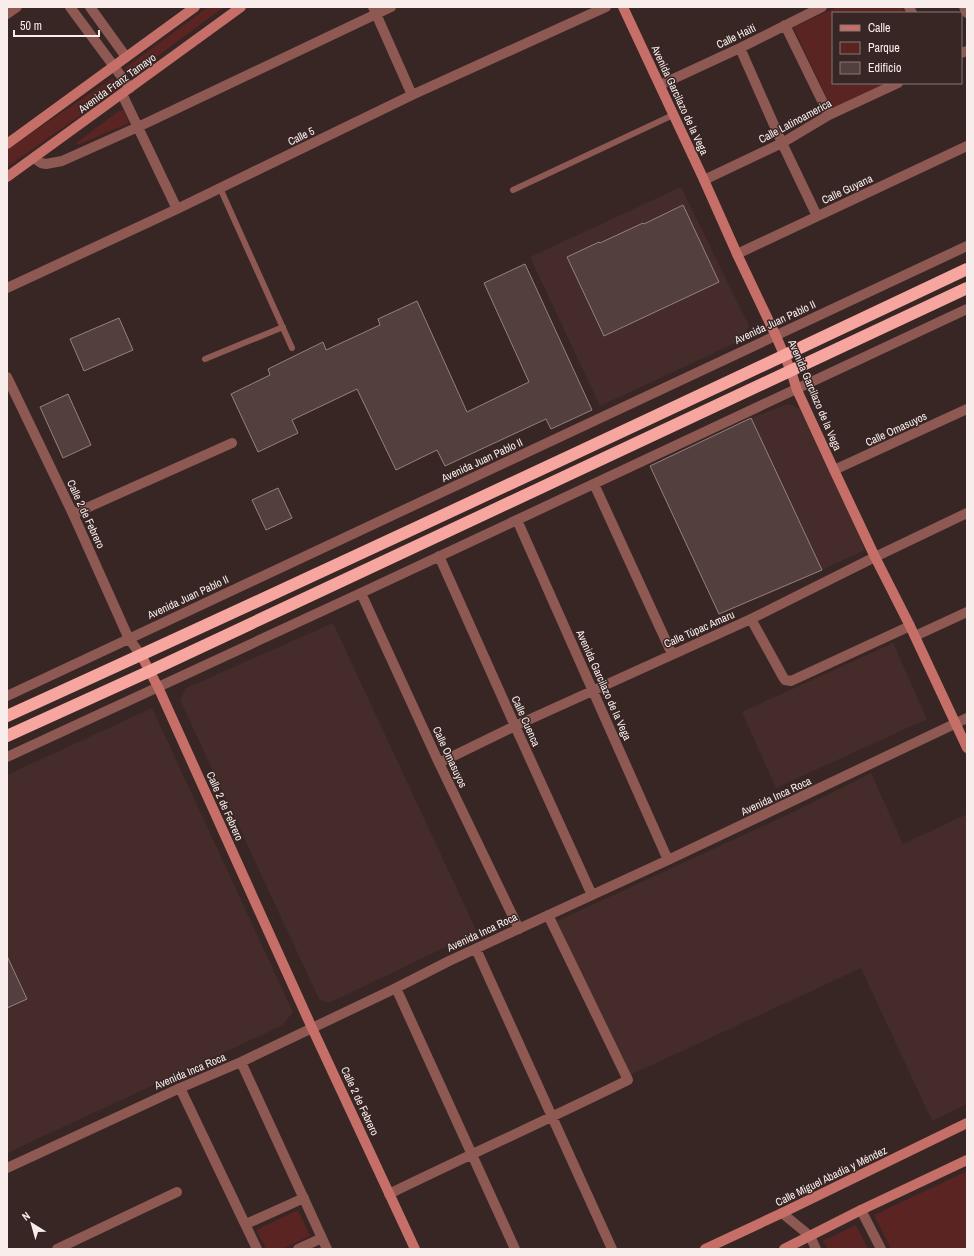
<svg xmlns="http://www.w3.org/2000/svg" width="974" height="1256" viewBox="0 0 974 1256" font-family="'Archivo Narrow',sans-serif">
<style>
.built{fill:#452c2a}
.green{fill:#592422}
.building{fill:#53403e;stroke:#95807e}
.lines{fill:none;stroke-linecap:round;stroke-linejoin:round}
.lane{stroke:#8e5853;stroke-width:6}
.street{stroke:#8e5853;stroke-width:10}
.secondary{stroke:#c66f69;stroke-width:10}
.highway{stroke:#f7a69f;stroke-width:12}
.labels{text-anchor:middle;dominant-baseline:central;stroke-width:3;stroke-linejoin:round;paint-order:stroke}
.street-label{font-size:11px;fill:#f9edec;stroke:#372624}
</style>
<rect width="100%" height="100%" fill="#372624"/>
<path class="built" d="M681,187L749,326L744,339L600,406L530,257Z
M788,404L799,408L834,470L865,550L822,570L719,614L650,466L751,418Z
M333,623L477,932L329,1003L319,999L180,700L186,688Z
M893,643L927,719L776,788L742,712Z
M152,708L293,1012L283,1025L7,1153V775Z
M871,773L903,844L967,814V1104L932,1121L861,968L628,1076L557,921L789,814Z"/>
<path class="green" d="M208,7H224L131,76L125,68Z
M838,7H902L905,13H833V83H889L832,109L793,27Z
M113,78L118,89L7,167V149Z
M120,110L124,111L129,123L78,145L76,143Z
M967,1171V1249H891L874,1215Z
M298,1210L310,1236L282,1249H266L256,1230Z
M856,1225L868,1249H828L823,1241Z"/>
<path class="building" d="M683,205L719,282L604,336L567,257L599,242L600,243L643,223L644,224Z
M525,264L592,410L551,429L546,419L445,466L437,450L396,470L357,389L292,420L298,433L258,452L231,394L270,375L268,369L323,342L326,350L380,325L378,319L417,301L467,412L529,382L484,283Z
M119,318L133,350L84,371L70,339Z
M68,394L91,445L63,458L40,407Z
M751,418L822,570L719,614L650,466Z
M278,488L292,518L266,530L252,500Z
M7,956L27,999L7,1008Z"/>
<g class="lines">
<path class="lane" d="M220,188L292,348
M513,190L673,115
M205,359L283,327"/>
<path class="street" d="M70,7L130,88
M90,7L126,57
M373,7L412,95
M909,7L912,13
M964,7L967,13
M7,14L17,7
M785,25L829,115
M740,48L782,143L817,216
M961,53L967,51
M660,85L740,48L822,7
M122,94L177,209
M34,158L41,163L46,164L62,161L138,127L391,7
M704,180L782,143L829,115L898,83
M737,254L967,146
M7,288L177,209L412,95L606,7
M7,377L73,514L129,639L141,655
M834,470L967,409
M594,484L672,654
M73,514L232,443
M517,520L668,860
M439,556L515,726L592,895
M361,593L439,763L519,929
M751,619L783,677L785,680L791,681L910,626
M915,636L967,612
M7,696L967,246
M7,757L361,593L967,309
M439,763L515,726L751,619L875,557L967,513
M476,949L612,1249
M396,988L515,1249
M241,1062L327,1249
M180,1088L257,1249
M7,1168L180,1088L241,1062L396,988L449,961L668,860L967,718
M389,1194C469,1155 549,1119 628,1080L548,915
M861,1210L881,1249
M782,1213L810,1236L816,1249
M246,1224L304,1198
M57,1249L177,1192
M298,1249L322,1238"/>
<path class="secondary" d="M623,7L704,180L737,254L776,336L791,371L797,390L834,470L875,557L910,626L967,748
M7,144L195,7
M7,177L241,7
M141,655L158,687L312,1028L415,1249
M705,1249L782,1213L967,1123
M784,1249L861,1210L967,1160"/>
<path class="highway" d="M7,716C328,570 648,420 967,269
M7,736L150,671L967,288"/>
</g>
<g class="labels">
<g class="street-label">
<text transform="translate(736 36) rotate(-26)">Calle Haiti</text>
<text transform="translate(117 83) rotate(-36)">Avenida Franz Tamayo</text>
<text transform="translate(680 100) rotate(65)">Avenida Garcilazo de la Vega</text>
<text transform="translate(795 121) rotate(-28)">Calle Latinoamerica</text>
<text transform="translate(301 136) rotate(-26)">Calle 5</text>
<text transform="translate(847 189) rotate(-25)">Calle Guyana</text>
<text transform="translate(775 322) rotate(-25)">Avenida Juan Pablo II</text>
<text transform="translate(815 395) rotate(67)">Avenida Garcilazo de la Vega</text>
<text transform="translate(896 429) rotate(-25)">Calle Omasuyos</text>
<text transform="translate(482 460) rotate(-25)">Avenida Juan Pablo II</text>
<text transform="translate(86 514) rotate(65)">Calle 2 de Febrero</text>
<text transform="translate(188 597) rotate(-25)">Avenida Juan Pablo II</text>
<text transform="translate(699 629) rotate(-24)">Calle Túpac Amaru</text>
<text transform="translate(604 685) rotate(66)">Avenida Garcilazo de la Vega</text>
<text transform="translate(526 721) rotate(66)">Calle Cuenca</text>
<text transform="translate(450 757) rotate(65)">Calle Omasuyos</text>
<text transform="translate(776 796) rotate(-25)">Avenida Inca Roca</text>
<text transform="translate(225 806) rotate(66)">Calle 2 de Febrero</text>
<text transform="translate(482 932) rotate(-25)">Avenida Inca Roca</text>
<text transform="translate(190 1071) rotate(-23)">Avenida Inca Roca</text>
<text transform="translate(360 1101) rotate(65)">Calle 2 de Febrero</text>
<text transform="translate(831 1176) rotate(-26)">Calle Miguel Abadía y Méndez</text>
</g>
</g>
<rect width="974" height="1256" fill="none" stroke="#f9edec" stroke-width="16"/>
<rect x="832" y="12" width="130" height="72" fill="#372624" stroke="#857674"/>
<rect x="840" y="25" width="20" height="6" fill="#c66f69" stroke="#857674"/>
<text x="868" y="32" font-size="12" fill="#f9edec">Calle</text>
<rect x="840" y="42" width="20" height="12" fill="#592422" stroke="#857674"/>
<text x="868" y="52" font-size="12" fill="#f9edec">Parque</text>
<rect x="840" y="62" width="20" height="12" fill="#53403e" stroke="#857674"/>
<text x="868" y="72" font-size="12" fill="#f9edec">Edificio</text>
<g transform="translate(32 1224) rotate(323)" stroke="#372624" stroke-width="3" paint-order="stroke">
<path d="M0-3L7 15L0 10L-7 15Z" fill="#f9edec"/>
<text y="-6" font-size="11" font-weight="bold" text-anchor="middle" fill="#f9edec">N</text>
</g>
<path d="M14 30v6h85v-6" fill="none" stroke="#f9edec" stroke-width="2"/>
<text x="20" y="30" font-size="12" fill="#f9edec" stroke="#372624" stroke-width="3" paint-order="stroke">50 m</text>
</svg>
